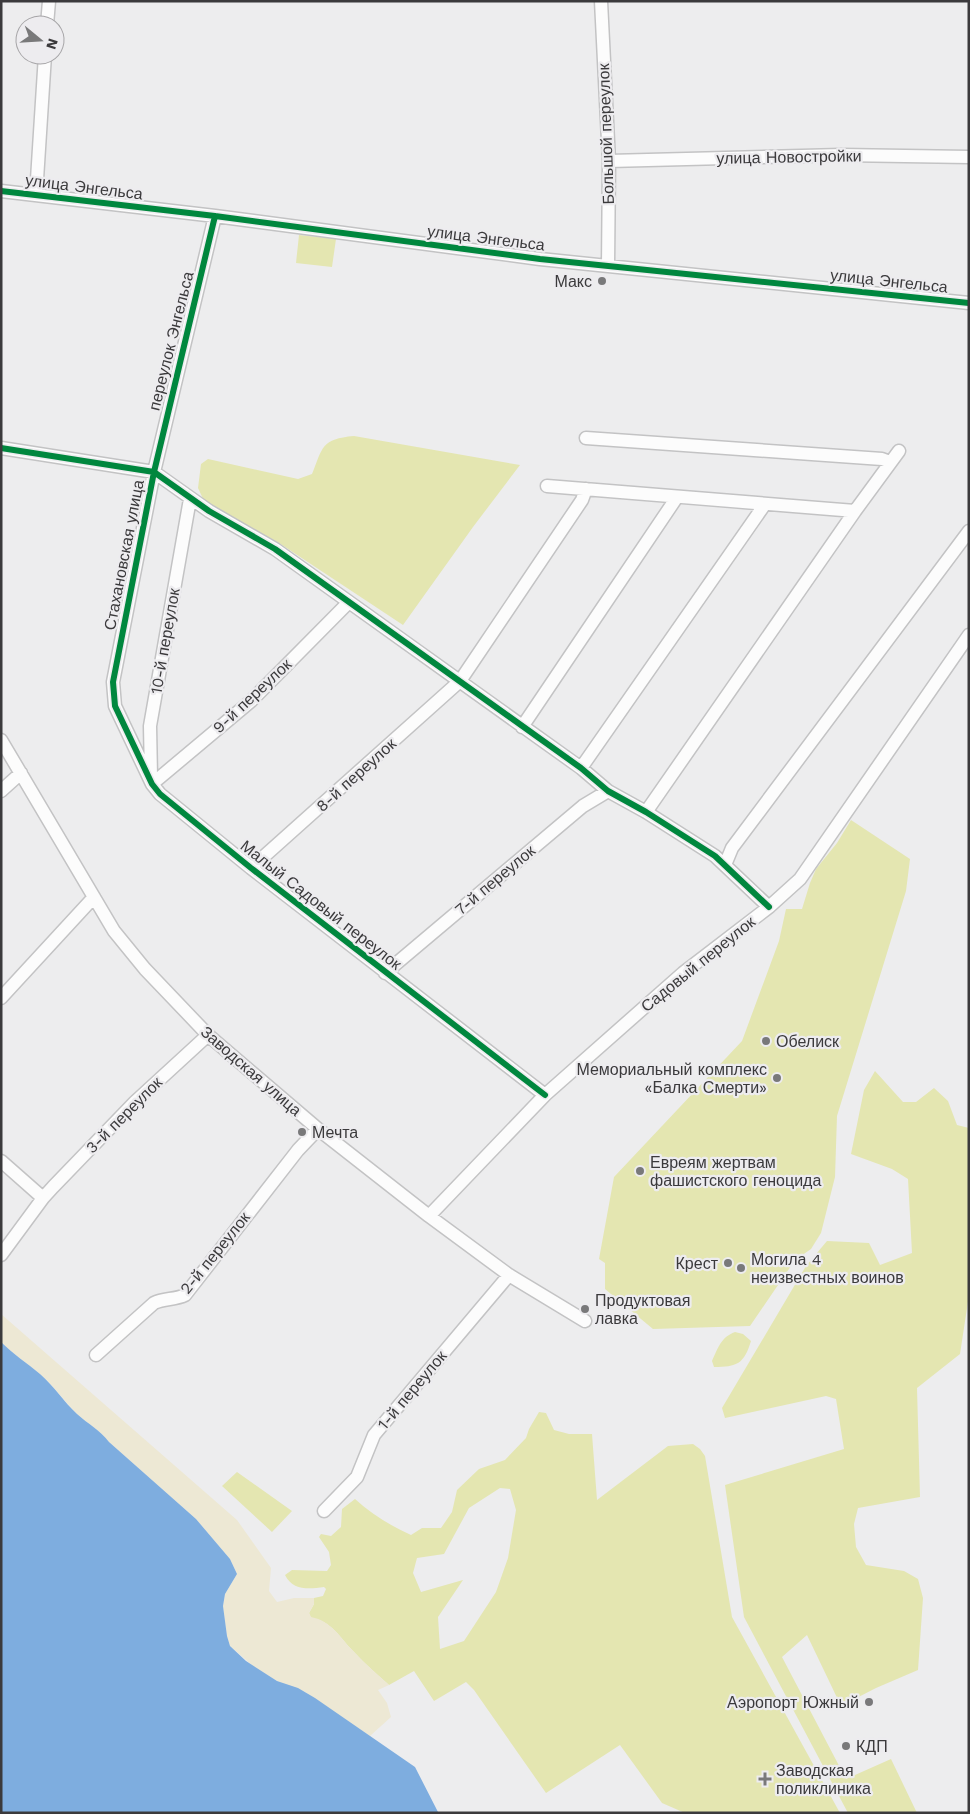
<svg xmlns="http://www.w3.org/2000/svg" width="970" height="1814" viewBox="0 0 970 1814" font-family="'Work Sans',sans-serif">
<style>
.green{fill:#e4e6b1;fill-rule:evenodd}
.sand{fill:#ede8d4}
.water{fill:#7eaddf}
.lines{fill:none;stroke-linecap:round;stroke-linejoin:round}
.minor-casing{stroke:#c3c3c4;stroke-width:15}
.minor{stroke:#fcfcfc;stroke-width:12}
.cycleway-casing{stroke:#edecef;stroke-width:9}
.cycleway{stroke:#00873e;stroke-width:6}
.poi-dot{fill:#79797a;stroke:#edecef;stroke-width:2}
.labels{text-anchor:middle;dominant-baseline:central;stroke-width:4.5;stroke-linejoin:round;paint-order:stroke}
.street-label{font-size:16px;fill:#3b3a3c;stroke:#edecef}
.poi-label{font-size:16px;fill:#3b3a3c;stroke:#edecef;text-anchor:start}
</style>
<rect width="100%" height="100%" fill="#ededee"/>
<path class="green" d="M299,235L336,239L332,267L296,263Z
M354,436L520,465L473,527L403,625L279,543L205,503L198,488L201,464L208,459L298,479L312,474C323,447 321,439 354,436Z
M851,820L910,859L906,891L837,1116L835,1177L821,1233L811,1249L798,1258L791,1266L750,1326L653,1329L605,1289V1263L599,1259L614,1177L742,1041L779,941L786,909H802L810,883L816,869L837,843Z
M875,1071L903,1102H916L934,1088L948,1101L957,1125L969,1128V1295L960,1354L917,1388L920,1497L858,1508L854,1524L856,1547L866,1565L904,1571L918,1579L923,1598L918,1670L876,1688L841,1706L807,1635L782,1657L846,1779L891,1759L917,1813H848L744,1617L725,1485L844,1449L836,1399L826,1396L725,1418L722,1408L806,1266L827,1241L869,1243L880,1265L912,1253L908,1179L892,1169L851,1154L864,1090Z
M735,1332L743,1334L751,1341C744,1364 737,1367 714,1367L712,1361C718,1348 721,1337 735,1332Z
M539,1412L546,1413L554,1430L569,1434H592L597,1500L668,1446L693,1444L700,1449L705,1456L732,1617L840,1813H685L662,1803L620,1745L546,1793L474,1690L466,1682L434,1701L414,1671L389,1685C377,1674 365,1664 354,1652C340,1638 332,1621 311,1618L309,1613L314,1604V1598L323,1596L326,1589L324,1587C309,1589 293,1591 285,1575L292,1570L327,1571L331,1565L329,1552L319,1537L321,1534L331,1536L341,1527L342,1509L355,1499C371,1514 391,1526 411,1535L422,1528H441L452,1512L457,1490L479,1469L505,1460L526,1438L529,1429ZM500,1488L510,1489L516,1510L508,1558L496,1592L464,1641L440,1649L438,1617L463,1580L421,1592L413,1573L417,1558L444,1554L469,1508Z
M237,1472L292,1511L272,1532L222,1486Z"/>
<path class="sand" d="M1,1314L237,1520L271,1568L269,1591L277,1602L294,1598H314V1604L309,1613L311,1617C332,1621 340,1638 354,1652C365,1664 377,1674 389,1685L378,1690L387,1703L391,1717L370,1736L305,1692L277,1681L253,1666L230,1646L227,1636L223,1606L225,1594L237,1574L230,1559L196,1519L109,1442C100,1430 88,1424 77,1414C64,1401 54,1386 40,1374C27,1363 13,1354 1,1342Z"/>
<path class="water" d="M1,1342C13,1354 27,1363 40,1374C54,1386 64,1402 77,1414C88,1424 100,1430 109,1442L196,1519L230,1559L237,1574L225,1594L223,1606L227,1636L230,1646L246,1661L277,1681L298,1688L315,1698L415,1767L438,1812L1,1813Z"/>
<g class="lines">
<g class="minor-casing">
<path id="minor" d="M601,1L609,161L608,266
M47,25L49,1
M609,161L841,155L969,157
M1,191L215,216L540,259L969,303
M36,195L45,55
M215,216L154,472L113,682L115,706L152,784L160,794L251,868L545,1095
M586,438L882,459L890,462
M1,448L154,472L209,511L275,549L581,768L608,791L646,812L715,856L769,907
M547,486L855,511
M522,727L677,497
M1,740L114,931L145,969L208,1035L318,1129L429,1216L509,1275L585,1321
M581,768L765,504
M151,776L150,726L190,499
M152,784L251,701L348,603
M1,791L21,773
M646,812L855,511L899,451
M725,865L732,848L969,531
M251,868L460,681L582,500L586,489
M385,973L583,806L608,791
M1,998L94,897
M1,1161L43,1198
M429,1216L545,1095L683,973L769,907L800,879L969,635
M1,1255L43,1198L53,1187L135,1102L208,1035
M96,1355L154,1303C164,1298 175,1300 185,1295L298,1150L318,1129
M324,1511L357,1477L374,1435L509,1275"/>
</g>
<use href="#minor" class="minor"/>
<g class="cycleway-casing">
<path id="cycleway" d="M1,191L215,216L540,259L969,303
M215,216L154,472L113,682L115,706L152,784L160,794L251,868L545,1095
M1,448L154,472L209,511L275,549L581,768L608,791L646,812L715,856L769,907"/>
</g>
<use href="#cycleway" class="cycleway"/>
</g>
<g class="poi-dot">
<circle cx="602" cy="281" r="5"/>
<circle cx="766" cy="1041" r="5"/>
<circle cx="777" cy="1078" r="5"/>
<circle cx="302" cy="1132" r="5"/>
<circle cx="640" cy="1171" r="5"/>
<circle cx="728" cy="1263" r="5"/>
<circle cx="741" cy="1268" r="5"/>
<circle cx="585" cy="1309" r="5"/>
<circle cx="869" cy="1702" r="5"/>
<circle cx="846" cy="1746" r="5"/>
<path d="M762.5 1771.5h5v5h5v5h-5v5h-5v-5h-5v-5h5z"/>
</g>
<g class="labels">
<g class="street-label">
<text transform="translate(606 134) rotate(-92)">Большой переулок</text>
<text transform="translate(789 157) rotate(-1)">улица Новостройки</text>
<text transform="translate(84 187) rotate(7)">улица Энгельса</text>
<text transform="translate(486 238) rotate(7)">улица Энгельса</text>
<text transform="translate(889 281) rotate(6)">улица Энгельса</text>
<text transform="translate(171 341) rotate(-76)">переулок Энгельса</text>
<text transform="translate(124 555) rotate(-79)">Стахановская улица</text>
<text transform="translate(165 641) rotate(-80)">10-й переулок</text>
<text transform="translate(252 696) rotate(-43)">9-й переулок</text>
<text transform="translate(356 775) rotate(-42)">8-й переулок</text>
<text transform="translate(495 880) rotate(-40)">7-й переулок</text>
<text transform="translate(321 905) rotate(38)">Малый Садовый переулок</text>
<text transform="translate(698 964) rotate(-39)">Садовый переулок</text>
<text transform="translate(251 1071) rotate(41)">Заводская улица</text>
<text transform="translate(124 1115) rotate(-45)">3-й переулок</text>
<text transform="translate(215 1253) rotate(-51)">2-й переулок</text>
<text transform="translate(412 1390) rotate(-50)">1-й переулок</text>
</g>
<g class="poi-label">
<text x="592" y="281" text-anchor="end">Макс</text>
<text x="776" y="1041">Обелиск</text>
<text x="767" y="1069" text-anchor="end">Мемориальный комплекс<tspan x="767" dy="18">«Балка Смерти»</tspan></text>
<text x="312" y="1132">Мечта</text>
<text x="650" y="1162">Евреям жертвам<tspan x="650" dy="18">фашистского геноцида</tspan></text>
<text x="751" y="1259">Могила 4<tspan x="751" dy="18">неизвестных воинов</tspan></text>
<text x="718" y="1263" text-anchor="end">Крест</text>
<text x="595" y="1300">Продуктовая<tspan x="595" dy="18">лавка</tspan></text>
<text x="859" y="1702" text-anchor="end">Аэропорт Южный</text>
<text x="856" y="1746">КДП</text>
<text x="776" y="1770">Заводская<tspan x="776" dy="18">поликлиника</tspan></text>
</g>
</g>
<rect width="970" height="1814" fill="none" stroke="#3b3a3c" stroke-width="5"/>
<g transform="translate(40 40) rotate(108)"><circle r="24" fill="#edecef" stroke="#a6a5a7"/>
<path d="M0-4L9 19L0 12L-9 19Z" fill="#79797a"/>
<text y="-8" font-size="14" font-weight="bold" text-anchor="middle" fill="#3b3a3c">N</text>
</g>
</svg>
